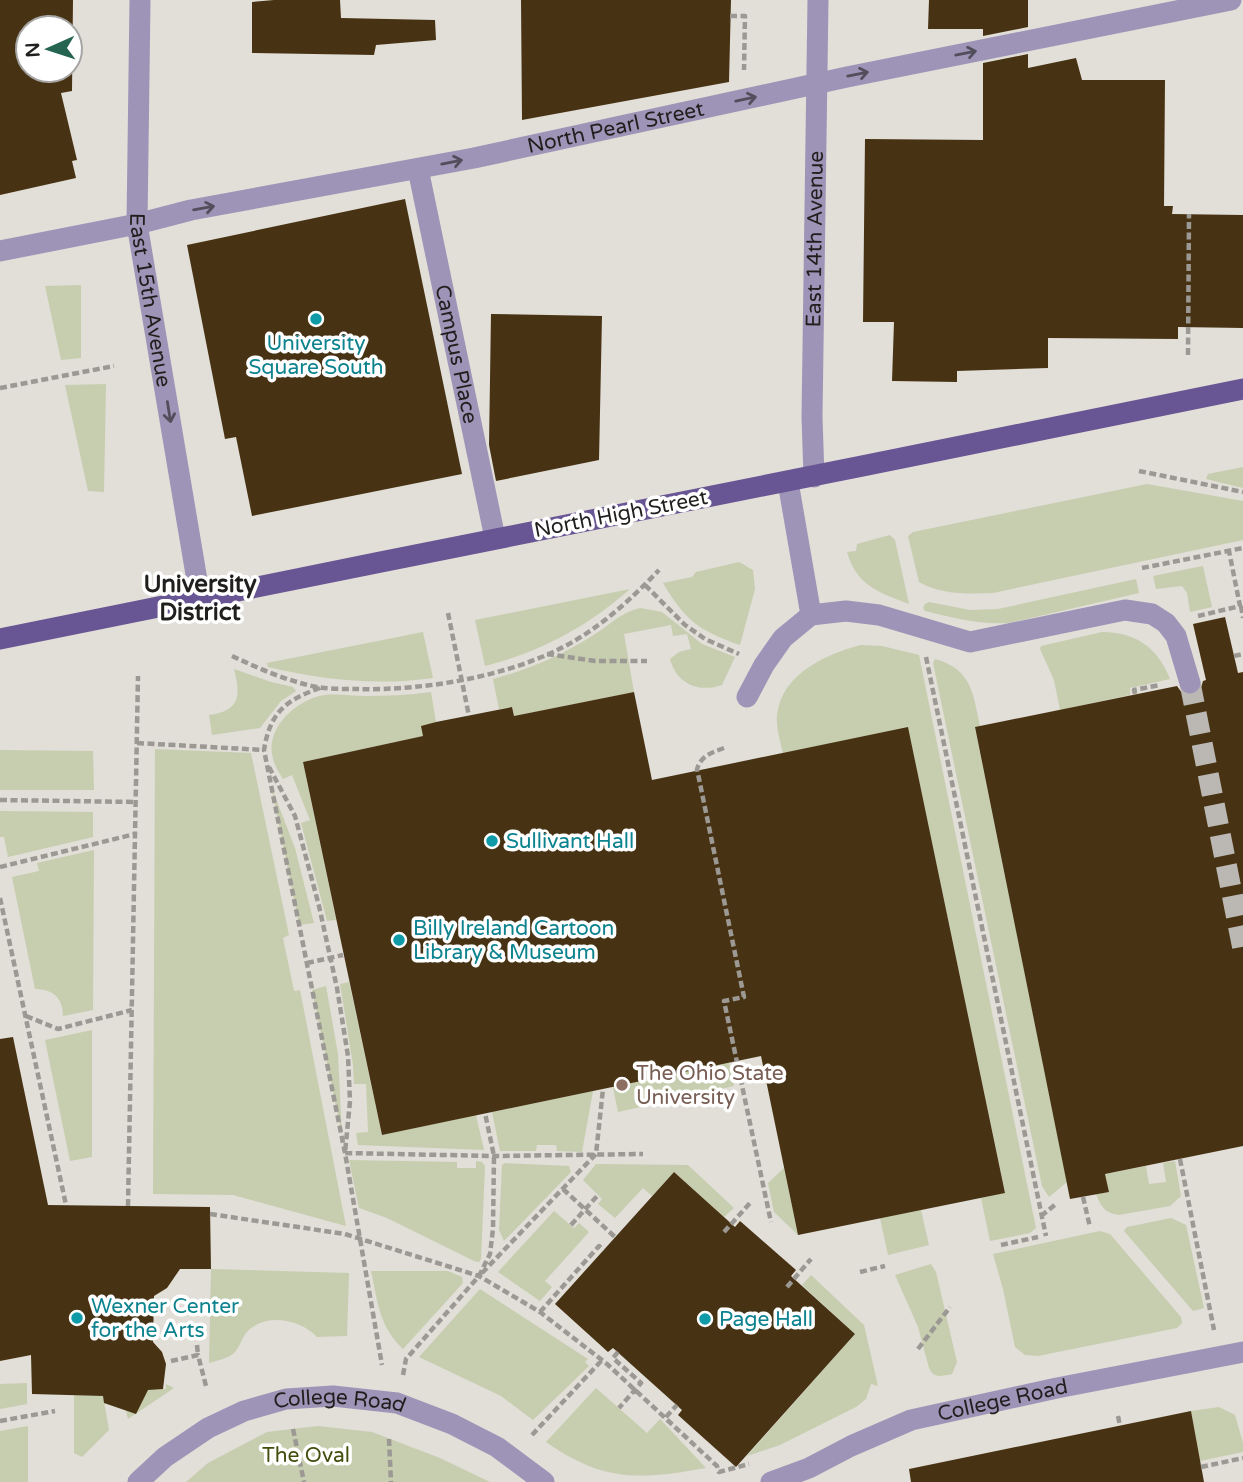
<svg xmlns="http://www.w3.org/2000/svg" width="1243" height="1482" viewBox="0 0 1243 1482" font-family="'Varela Round',sans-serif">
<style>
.green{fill:#c6ceaf}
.building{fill:#473313;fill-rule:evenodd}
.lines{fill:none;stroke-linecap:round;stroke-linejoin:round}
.minor-tunnel{stroke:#bbb8b3;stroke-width:21;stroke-dasharray:21 10;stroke-linecap:butt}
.path{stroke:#9c9994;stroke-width:4.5;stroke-dasharray:7 3.5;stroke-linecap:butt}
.minor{stroke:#9d94b7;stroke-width:21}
.major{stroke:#685593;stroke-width:21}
.oneway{stroke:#524e5b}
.culture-dot{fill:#0f9aa8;stroke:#fff;stroke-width:2.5}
.education-dot{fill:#8d6e63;stroke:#fff;stroke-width:2.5}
.labels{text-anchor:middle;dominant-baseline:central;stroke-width:7;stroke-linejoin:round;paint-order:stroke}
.street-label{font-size:21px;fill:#201f1d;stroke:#fff}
.culture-label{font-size:21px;fill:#0d838f;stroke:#fff;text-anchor:start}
.education-label{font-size:21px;fill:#785e54;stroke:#fff;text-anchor:start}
.park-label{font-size:21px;fill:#444e0e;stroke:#fff}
.quarter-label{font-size:24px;font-weight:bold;fill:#201f1d;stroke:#fff}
</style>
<rect width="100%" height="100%" fill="#e2ded8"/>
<path class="green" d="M81,285V358L61,360L45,286Z
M106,384L104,492L88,491L65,385Z
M1243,467V488L1206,479L1208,474Z
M1147,484L1243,501V540L993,593C969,594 941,595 919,582L908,536L913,532Z
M890,535L895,540L909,604C878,592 857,586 847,552L856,551L857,544Z
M739,562L753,570L755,589L740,645C699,631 685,620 663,583L692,577L696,572Z
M1203,566L1212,607L1190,612L1187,593L1182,586L1156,589L1153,576Z
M1136,579L1139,593L1009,623C980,625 954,618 925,611L923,608L925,604L929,602L970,610L998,609Z
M630,589C587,627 540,652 485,666L475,620Z
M640,608L662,612L702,644L735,657L722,685C698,693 677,684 670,659L679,652L691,649L687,634L673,636L671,625L624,634L634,692L514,716L512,707L499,709L493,679C527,670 558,657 589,638C606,628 621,612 640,608Z
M423,632L433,678C377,686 323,680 268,667L267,663Z
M1102,632C1136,632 1158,648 1170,679L1130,688V695L1060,710L1054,680L1040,649L1041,646Z
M861,645L882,646L919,655L1036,1228L1030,1233L990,1241L981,1198L1005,1192L908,728L783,753C780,740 776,728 777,715C782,673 827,654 861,645Z
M935,659C972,669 973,694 980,726L975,728L1067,1182L1049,1197L1042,1186L933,663Z
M234,669L271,682L293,687L296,691L281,701L260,728L212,735L209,715C240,711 241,696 234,669Z
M431,692L436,722L423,736L303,762L336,920L327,921L301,823L310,820L292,775L283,779C279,773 275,766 273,759C265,731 291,705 316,697C331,692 349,696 365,696C387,696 409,695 431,692Z
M155,749L251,753L289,935L283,938L294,991L300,990L346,1226L233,1195L153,1194Z
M0,750L93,751L94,790H0Z
M271,786L295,848L314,923L299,925Z
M0,811L93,812V837L8,857L4,837H0Z
M94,850L93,1010L63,1016C63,998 53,989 35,989L12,877L39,871L37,863Z
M349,982L382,1135L476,1115L484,1150L358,1145L356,1133L368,1132L366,1084H354L353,1065L340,984Z
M326,986L338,1054L342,1136L312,990Z
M92,1030V1157L70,1161L45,1040Z
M727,1054L734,1086L618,1112L613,1087Z
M593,1091L582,1152L557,1151L556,1145H537L536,1151H500L492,1112Z
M349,1160L457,1162V1168H476V1161L482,1162L485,1166L481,1259L479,1262L474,1261L387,1218L359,1208Z
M1175,1161L1181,1196L1170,1206L1119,1215C1105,1213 1101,1207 1096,1194L1109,1192L1105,1174L1146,1166L1149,1184L1166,1182L1163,1163Z
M505,1163L569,1166L571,1172L504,1241L499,1230L502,1165Z
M596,1164L688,1165L734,1208L724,1217L674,1172L652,1196L643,1188L615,1218L598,1204L602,1199L583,1180Z
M784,1168L798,1235L774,1212L768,1183Z
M921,1210L929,1245L888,1255L880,1218Z
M554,1211L574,1228L579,1223L589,1232L545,1281L552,1287L540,1301L498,1272Z
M1171,1218L1186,1225L1204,1308L1193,1311L1124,1231L1127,1227Z
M1100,1231L1110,1234L1181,1317L1182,1323L1177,1328L1038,1356L1025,1355L1015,1347L1003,1289L993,1254Z
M931,1264L936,1272L957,1362L952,1374C941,1376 934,1379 929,1368L918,1327L895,1275Z
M211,1269L349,1273L347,1336L317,1337C301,1320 269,1313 250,1329C242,1335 241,1346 234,1353C229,1358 216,1361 209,1363Z
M448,1271L462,1277L463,1283L403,1349C379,1326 378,1303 371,1271Z
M811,1275L864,1325L878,1386L871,1384L866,1399L856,1407L780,1445L747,1456L855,1334L802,1285Z
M480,1289L588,1359L585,1362L589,1366L533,1420L501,1396L419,1357Z
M27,1383V1404L0,1409V1384Z
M158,1384L159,1389H166V1384L174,1388L128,1419L124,1403L135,1386Z
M596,1388L647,1433L660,1419L706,1468C639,1480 603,1482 546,1442Z
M74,1395L103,1396L109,1430L82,1457L74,1453Z
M1219,1407L1235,1415L1243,1443V1452L1200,1461L1191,1411Z
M28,1426V1482H0V1431Z
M318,1426L372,1432L440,1458L490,1482H186L208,1463L267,1432Z"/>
<path class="building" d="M0,0H73L72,91L61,93L77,160L72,161L76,178L0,195ZM28,28H70V70H28Z
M274,0H340L341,18L435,20L436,40L376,45L374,55L252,53V2Z
M521,0H731L729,82L522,120Z
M929,0H1028V27L983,36V29H928Z
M1028,54V68L1076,58L1082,80H1165L1164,206H1173L1172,214L1243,215V328L1178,327V339L1048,338V368L957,371V382L892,381L894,322H863L865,139L983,140V63Z
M405,199L462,474L252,516L236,437L225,439L187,245Z
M491,314L602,316L599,460L496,481L489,445Z
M1225,617L1238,673L1243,672V1146L1105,1174L1109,1192L1070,1199L975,727L1177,686L1182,693L1188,696L1194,695L1200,691L1203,681L1206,680L1193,624Z
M634,692L652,780L908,727L1005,1193L798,1235L761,1056L382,1135L303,762L423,736L421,726L436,722L512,707L514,716Z
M13,1037L48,1205L210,1207L211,1269H180L167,1288L154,1296L153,1342L162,1352L166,1364L163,1389L148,1390L136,1414L104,1403L103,1396L32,1394L31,1355L0,1361V1039Z
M674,1172L735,1227L740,1221L796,1270L791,1276L855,1334L736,1467L678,1415L682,1410L613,1348L608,1352L555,1304Z
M1191,1411L1204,1482H911L909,1469Z"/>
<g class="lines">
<path class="minor-tunnel" d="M1190,683L1243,949"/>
<path class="path" d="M730,16H745L744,70
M1188,355L1189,214
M0,388L114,366
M1139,471L1243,492
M1142,568L1243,548
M645,585L685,625L705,639L739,654
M1241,606L1243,618
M448,613L469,716
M1198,616L1240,606L1229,551
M547,654L595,661H647
M232,656C260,669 287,681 317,687C329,689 343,689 355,689C428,691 525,675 587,633C614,615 637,593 659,570
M1234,656L1243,654
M926,657L1046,1236
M320,688C286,700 270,712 264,750L345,1153L382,1365
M1135,694L1134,690L1160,685
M137,743L264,750
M724,748C711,753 702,755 697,769L744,997L724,1001L771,1222
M269,767L295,816L319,906L337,988L348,1056L350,1101L345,1153L494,1156L643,1154
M0,800L136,802
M0,867L135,834
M0,898L66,1205
M307,963L343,955
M26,1016L58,1029L132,1010
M1180,1159L1214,1330
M563,1189L615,1237
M1083,1197L1090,1227
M128,1206L138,676
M210,1214L345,1234L479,1276L540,1312L607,1364L717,1466L719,1472L749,1464
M1041,1216L1056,1204
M571,1225L598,1195
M724,1232L750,1203
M1001,1245L1038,1237
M860,1272L885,1266
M482,1273L596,1154L603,1089
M787,1287L811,1259
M540,1312L599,1246L604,1250
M197,1345L198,1355
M918,1349L950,1307
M618,1352L613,1358L641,1383L619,1408
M171,1361L198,1355L206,1386
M403,1375L406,1359L479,1276L490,1254L493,1229L494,1156L485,1113
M1118,1416L1120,1426
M666,1417L677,1405
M0,1421L55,1411
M293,1429L304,1482
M532,1435L602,1360
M389,1439L391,1482
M1201,1467L1243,1458"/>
<g class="minor">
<path id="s1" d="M140,0L137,224L200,598"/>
<path id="s2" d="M418,169L495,538"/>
<path id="s3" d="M0,251L137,224L191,210L474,158L847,77L1231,0"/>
<path id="s4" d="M814,477L812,417L818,0"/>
<path d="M788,482L811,615"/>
<path d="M747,697L764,665L783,638L811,615L846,611L879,615L970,642L1125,610L1152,614L1166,623L1176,636L1190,683"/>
<path id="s5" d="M138,1482L165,1457L208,1428L244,1411L286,1399L333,1396L397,1403L452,1424L497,1447L544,1482"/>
<path id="s6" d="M771,1482L809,1468L851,1446L911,1420L1057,1388L1243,1352"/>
</g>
<path class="major" d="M0,639C414,554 829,474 1243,389"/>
</g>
<defs><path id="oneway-shaft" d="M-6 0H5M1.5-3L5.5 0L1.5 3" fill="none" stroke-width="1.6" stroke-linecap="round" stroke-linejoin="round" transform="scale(1.75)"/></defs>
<g class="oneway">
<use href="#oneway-shaft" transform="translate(966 53) rotate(-11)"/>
<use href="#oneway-shaft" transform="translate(858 74) rotate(-11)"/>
<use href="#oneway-shaft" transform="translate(746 99) rotate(-12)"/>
<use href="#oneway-shaft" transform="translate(452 162) rotate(-11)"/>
<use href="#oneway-shaft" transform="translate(204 208) rotate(-10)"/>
<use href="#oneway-shaft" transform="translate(169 412) rotate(81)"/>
</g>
<g class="culture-dot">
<circle cx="316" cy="319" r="7"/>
<circle cx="492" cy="841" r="7"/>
<circle cx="399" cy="940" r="7"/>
<circle cx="77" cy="1318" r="7"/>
<circle cx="705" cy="1319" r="7"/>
</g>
<circle class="education-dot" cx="622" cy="1085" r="7"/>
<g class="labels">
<g class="street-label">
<text stroke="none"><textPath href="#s3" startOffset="628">North Pearl Street</textPath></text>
<text stroke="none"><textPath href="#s4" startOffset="238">East 14th Avenue</textPath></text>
<text stroke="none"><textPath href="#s1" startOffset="301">East 15th Avenue</textPath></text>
<text stroke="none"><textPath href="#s2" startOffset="189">Campus Place</textPath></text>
<text transform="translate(621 514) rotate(-11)">North High Street</text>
<text stroke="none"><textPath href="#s6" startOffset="247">College Road</textPath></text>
<text stroke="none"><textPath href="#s5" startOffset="226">College Road</textPath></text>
</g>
<g class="culture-label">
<text x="316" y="343" text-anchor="middle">University<tspan x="316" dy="24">Square South</tspan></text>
<text x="506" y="841">Sullivant Hall</text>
<text x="413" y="928">Billy Ireland Cartoon<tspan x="413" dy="24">Library &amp; Museum</tspan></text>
<text x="91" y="1306">Wexner Center<tspan x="91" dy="24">for the Arts</tspan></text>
<text x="719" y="1319">Page Hall</text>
</g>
<g class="education-label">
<text x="636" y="1073">The Ohio State<tspan x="636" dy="24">University</tspan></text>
</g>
<g class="park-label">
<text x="306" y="1455">The Oval</text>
</g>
<g class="quarter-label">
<text x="200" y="584">University<tspan x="200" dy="28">District</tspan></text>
</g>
</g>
<g transform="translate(49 49) rotate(267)"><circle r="33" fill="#ffffff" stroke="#a6a5a5" stroke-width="2"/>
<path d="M0-5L12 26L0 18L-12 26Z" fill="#246451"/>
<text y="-10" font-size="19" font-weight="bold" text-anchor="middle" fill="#201f1d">N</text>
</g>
</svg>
